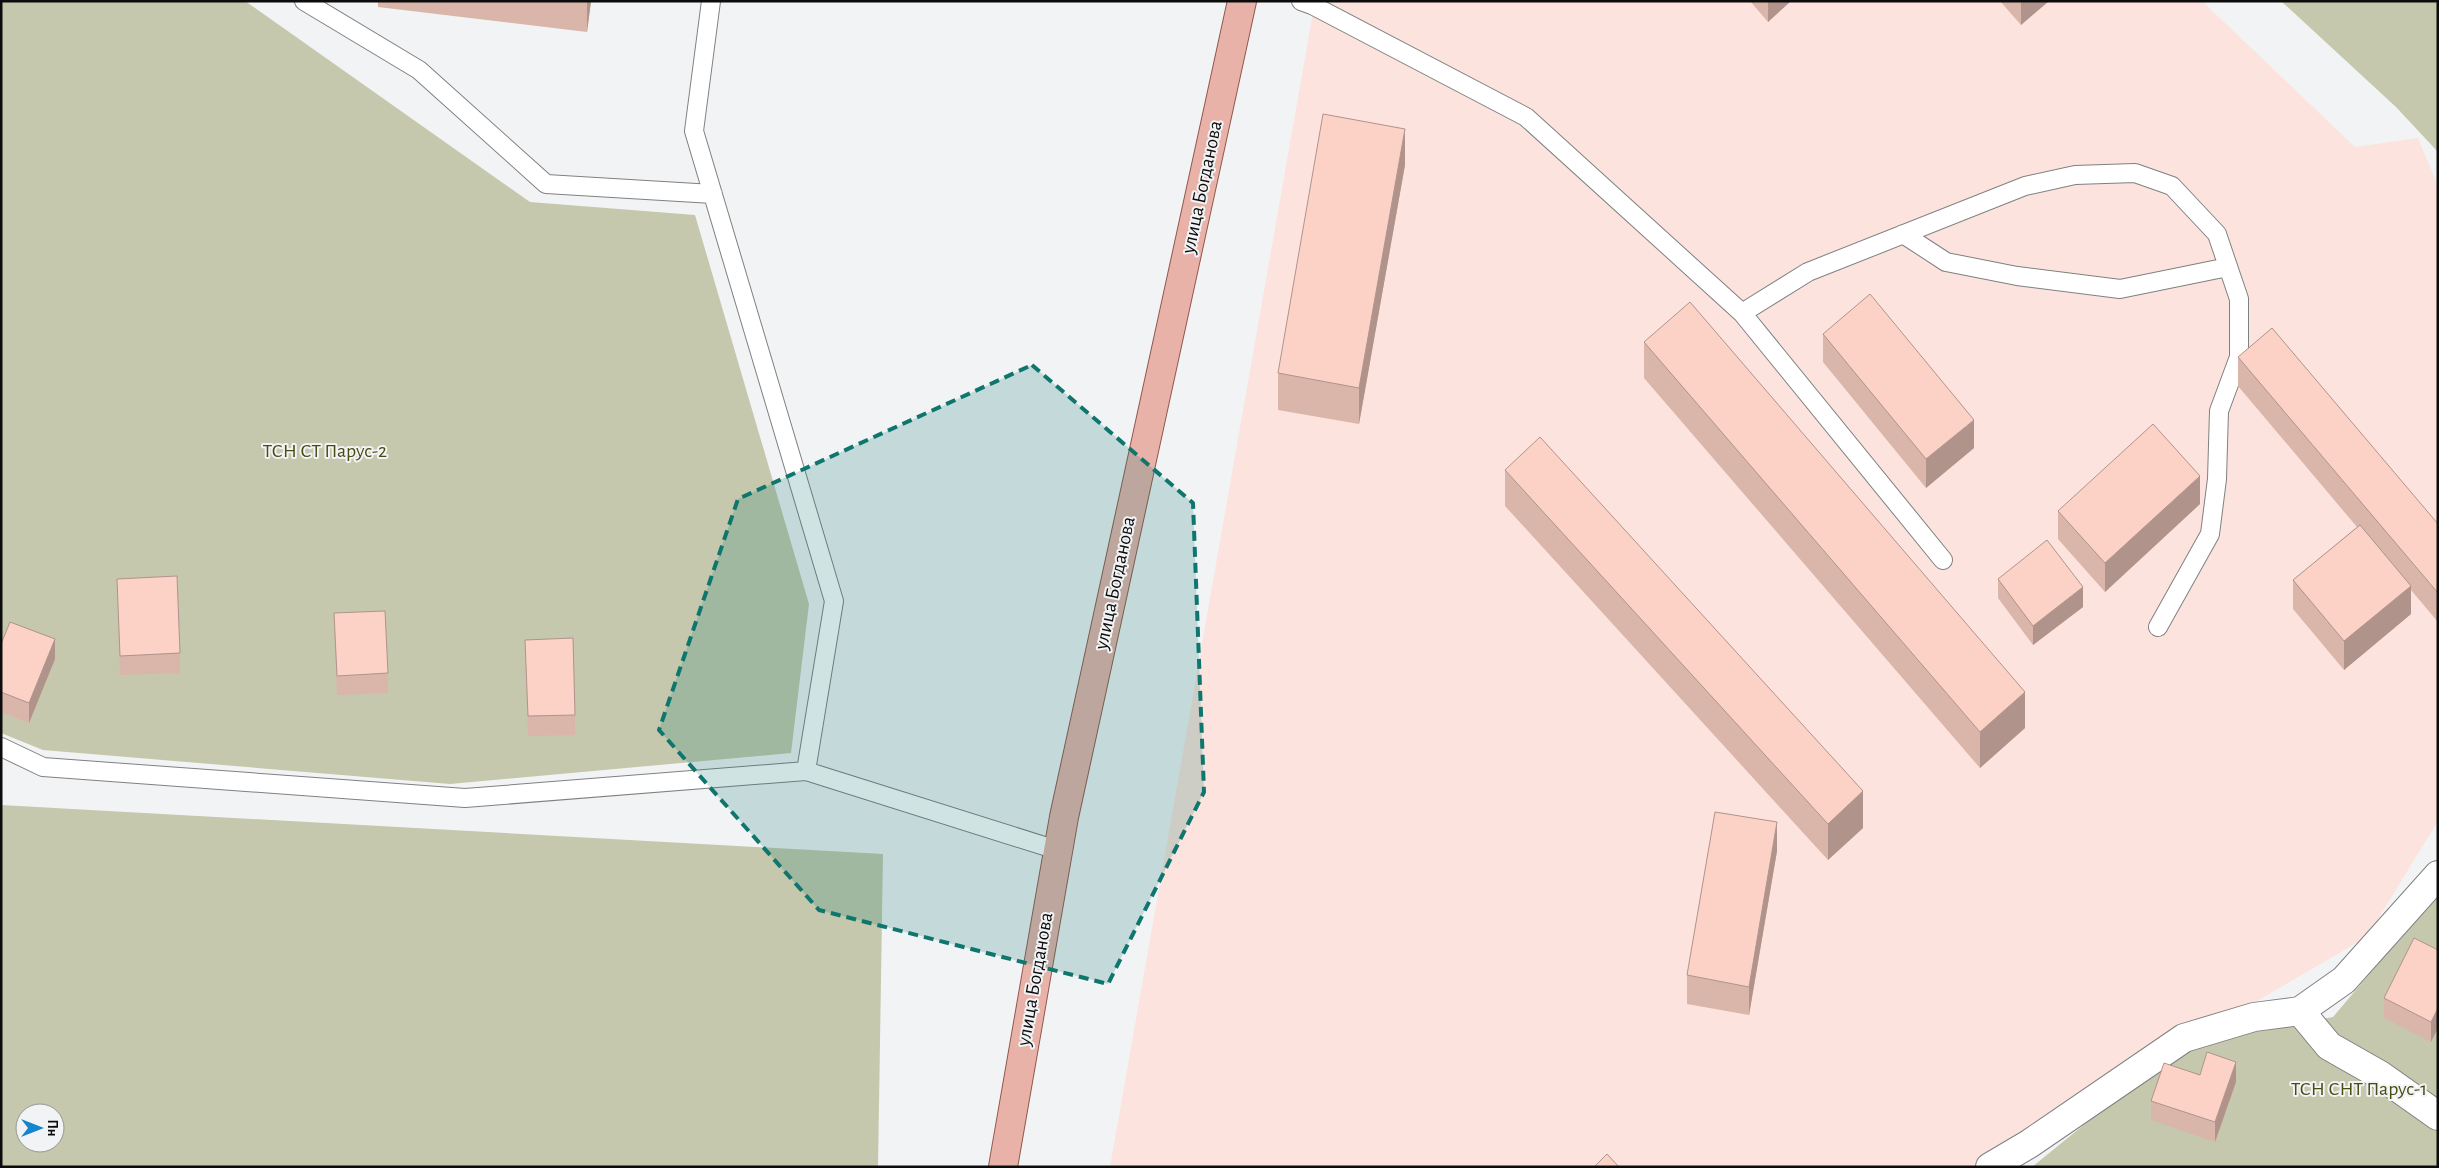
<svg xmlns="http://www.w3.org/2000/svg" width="2439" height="1168" viewBox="0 0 2439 1168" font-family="'Alegreya Sans',sans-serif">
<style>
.industrial{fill:#fde3dd}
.green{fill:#c5c8ac;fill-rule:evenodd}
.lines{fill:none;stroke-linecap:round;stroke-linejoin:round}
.lane-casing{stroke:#7f8081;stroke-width:20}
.street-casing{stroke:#7f8081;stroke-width:30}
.primary-casing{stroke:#92574d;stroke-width:30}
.lane{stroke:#fff;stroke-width:18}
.street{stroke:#fff;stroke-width:28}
.primary{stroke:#e9b2a9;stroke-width:28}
.wall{fill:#d9b5aa}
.shaded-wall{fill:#b0938b}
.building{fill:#fcd2c6;stroke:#b0938b}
.marked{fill:#0f766e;fill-opacity:0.2;stroke:#0f766e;stroke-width:4;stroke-dasharray:10 6;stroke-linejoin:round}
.labels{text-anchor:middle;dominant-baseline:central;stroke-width:4;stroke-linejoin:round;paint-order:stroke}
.street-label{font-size:20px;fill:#0c0c0d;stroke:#f2f3f5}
.park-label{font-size:20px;fill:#494c11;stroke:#f2f3f5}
</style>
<rect width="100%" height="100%" fill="#f2f3f5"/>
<path class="industrial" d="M1315,1H2202L2355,147L2418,138L2438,186V821L2367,937L1971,1167H1110Z"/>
<path class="green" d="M1,1H245L530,202L695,215L809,604L791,753L450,784L43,750L1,733Z
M2281,1H2438V152L2396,107Z
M1,805L883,854L878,1167H1ZM25,1113H55V1143H25Z
M2438,893V1167H2032L2182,1045L2333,1017Z"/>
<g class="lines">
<g class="lane-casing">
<path id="lane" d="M304,1L419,70L546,184L713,194
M711,1L694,131L834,601L806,771
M1301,1L1312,5L1526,117L1742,313L1943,560
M1903,234L1946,262L2017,276L2120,289L2228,267
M1742,313L1808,272L2025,186L2075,175L2135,173L2172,186L2217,234L2239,299V357L2219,411L2217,479L2210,534L2158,627
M1,747L43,767L465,798L806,771L1057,850"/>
</g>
<g class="street-casing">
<path id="street" d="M2300,1011L2329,1046L2380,1075L2438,1116
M1990,1167L2029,1144L2184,1038L2254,1017L2300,1011L2344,980L2438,875"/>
</g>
<g class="primary-casing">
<path id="primary" d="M1003,1167L1064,817L1242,1"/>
</g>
<use href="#lane" class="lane"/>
<use href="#street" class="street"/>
<use href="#primary" class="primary"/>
</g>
<path class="wall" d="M378,1H591L587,32L378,7Z
M1750,1H1791L1768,22Z
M2000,1H2049L2021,25Z
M1405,165L1359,424L1278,410V373Z
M1823,334L1974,448L1926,488L1823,362Z
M1644,342L2025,728L1980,768L1644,378Z
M2238,357L2438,524V622L2411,590V614L2344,670L2293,609V580L2357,527L2238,386Z
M1505,470L1863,828L1828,860L1505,506Z
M2200,504L2105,592L2058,539V511Z
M117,579L180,653V673L120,675Z
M1998,579L2083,607L2033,645L1998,598Z
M334,613L388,673V693L337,695Z
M525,640L575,715V735L528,736Z
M1,644L55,659L29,723L1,712Z
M1777,851L1749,1015L1687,1004V975Z
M2438,950L2431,1042L2384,1018V998Z
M2200,1075L2236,1082L2215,1142L2151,1120V1101Z"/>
<path class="shaded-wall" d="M587,1H591L587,32Z
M1768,1H1791L1768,22Z
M2021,1H2049L2021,25Z
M1405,129V165L1359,424V388Z
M1974,420V448L1926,488V459Z
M2200,476V504L2105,592V563Z
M2411,586V614L2344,670V641Z
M2083,587V607L2033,645V626Z
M55,639V659L29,723V703Z
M2025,692V728L1980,768V732Z
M1863,791V828L1828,860V824Z
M1777,822V851L1749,1015V987Z
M2438,1008V1028L2431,1042V1022Z
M2236,1062V1082L2215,1142V1122Z"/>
<path class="building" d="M1323,114L1405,129L1359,388L1278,373Z
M1870,294L1974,420L1926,459L1823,334Z
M1690,302L2025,692L1980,732L1644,342Z
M2272,328L2438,524V593L2238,357Z
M2153,424L2200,476L2105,563L2058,511Z
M1540,437L1863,791L1828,824L1505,470Z
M2360,525L2411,586L2344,641L2293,580Z
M2047,540L2083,587L2033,626L1998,579Z
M177,576L180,653L120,656L117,579Z
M385,611L388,673L337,676L334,613Z
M10,622L55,639L29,703L1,692V644Z
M573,638L575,715L528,716L525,640Z
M1715,812L1777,822L1749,987L1687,975Z
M2414,938L2438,950V1008L2431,1022L2384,998Z
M2207,1052L2236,1062L2215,1122L2151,1101L2164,1063L2200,1075Z
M1607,1154L1619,1167H1594Z"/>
<path class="marked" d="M1032,365L1193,503L1204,792L1108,984L819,910L659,730L738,499Z"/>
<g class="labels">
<g class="street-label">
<text transform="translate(1202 187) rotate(-78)">улица Богданова</text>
<text transform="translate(1115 583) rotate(-78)">улица Богданова</text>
<text transform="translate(1035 979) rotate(-80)">улица Богданова</text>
</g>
<g class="park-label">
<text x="325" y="451">ТСН СТ Парус-2</text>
<text x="2359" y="1089">ТСН СНТ Парус-1</text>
</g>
</g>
<rect width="2439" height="1168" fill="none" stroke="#0c0c0d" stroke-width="5"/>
<g transform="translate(40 1128) rotate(90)"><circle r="24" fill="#f2f3f5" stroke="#969798"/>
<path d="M0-4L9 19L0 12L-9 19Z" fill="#1585ce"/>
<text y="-8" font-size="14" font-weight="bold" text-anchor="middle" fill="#0c0c0d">Пн</text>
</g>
</svg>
